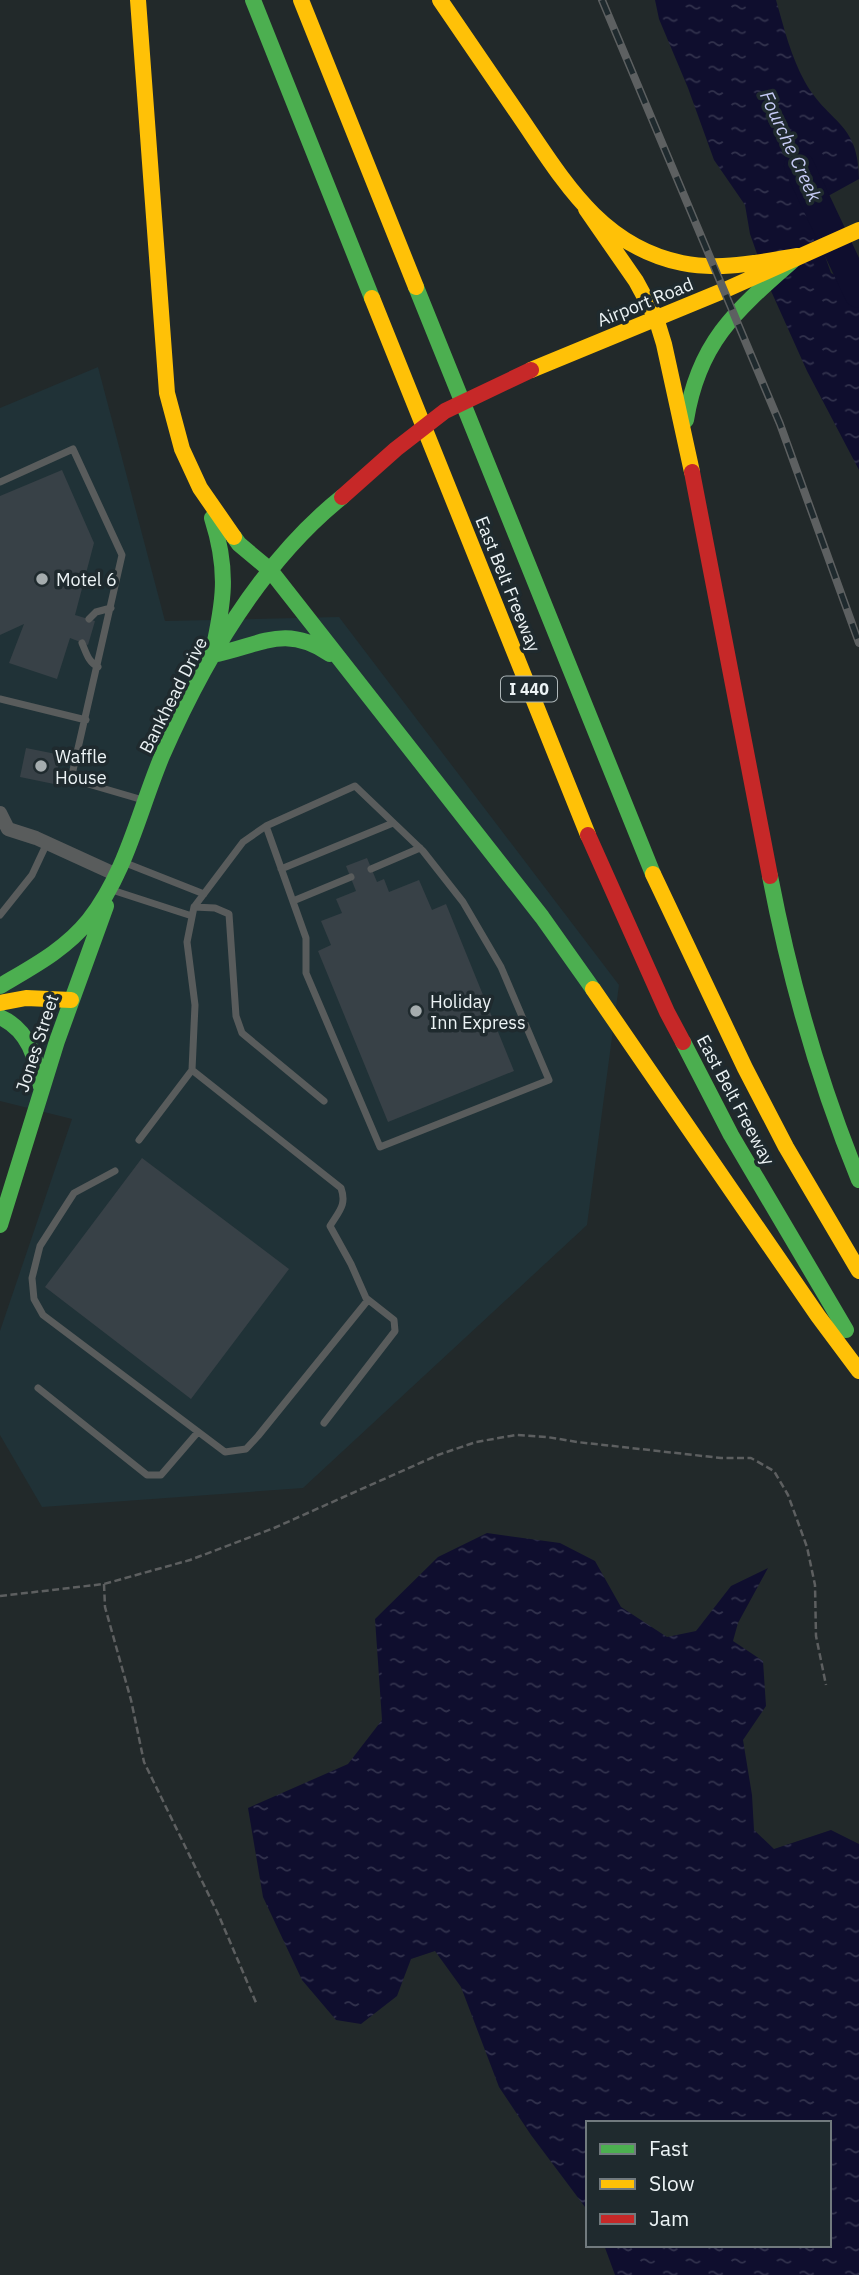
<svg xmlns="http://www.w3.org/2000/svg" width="859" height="2275" viewBox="0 0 859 2275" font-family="'IBM Plex Sans',sans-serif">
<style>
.built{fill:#203237}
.water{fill:url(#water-ripples)}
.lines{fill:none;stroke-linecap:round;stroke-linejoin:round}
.river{stroke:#0f0e2e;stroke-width:30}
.building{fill:#384147}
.path{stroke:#5d5f60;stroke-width:2.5;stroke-dasharray:7 3.5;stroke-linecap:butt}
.lane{stroke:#595c5c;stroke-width:7}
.street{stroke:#595c5c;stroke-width:14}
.fast{stroke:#4caf50;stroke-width:16}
.slow{stroke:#ffc107;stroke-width:16}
.jam{stroke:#c62828;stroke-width:16}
.rail-casing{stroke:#5d6061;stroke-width:8}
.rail{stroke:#1f2a2e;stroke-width:5;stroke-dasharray:16;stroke-linecap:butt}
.poi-dot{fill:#a5acae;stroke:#1f2a2e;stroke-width:2.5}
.labels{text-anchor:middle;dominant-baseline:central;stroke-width:7;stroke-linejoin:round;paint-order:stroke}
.shield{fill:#1f2a2e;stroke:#aeb7b9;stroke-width:2}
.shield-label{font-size:16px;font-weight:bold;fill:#ecf3f5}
.street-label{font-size:18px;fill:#ecf3f5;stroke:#1f2a2e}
.poi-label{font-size:18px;fill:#ecf3f5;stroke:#1f2a2e;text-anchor:start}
.water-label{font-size:19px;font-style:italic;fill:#c6cbf5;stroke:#1f2a2e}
</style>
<defs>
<pattern id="water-ripples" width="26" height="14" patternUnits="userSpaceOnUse" patternTransform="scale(1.75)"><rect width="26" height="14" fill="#0f0e2e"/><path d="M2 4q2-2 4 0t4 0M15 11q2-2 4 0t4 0" fill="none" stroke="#32324d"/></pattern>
</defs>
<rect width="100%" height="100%" fill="#22292a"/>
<path class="built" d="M98,367L165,621L339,617L619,985L587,1225L303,1488L42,1507L0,1435V1331L72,1119L0,1101V408Z"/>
<path class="water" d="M655,0H776C784,28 791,57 805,82C828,123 859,122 859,179L810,206V214L831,273L844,280L859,273V470L807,371L767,282L750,234L745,205L714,160L688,88L659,19Z
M487,1533L560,1543L595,1561L621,1607L667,1637L696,1631L731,1586L768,1568L738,1623L733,1641L763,1661L766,1706L743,1740L752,1795L754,1830L774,1849L831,1830L859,1844V2275H615L604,2245H829V2123H588V2211L531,2135L499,2087L461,1987L435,1951L411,1959L397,1996L361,2024L336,2020L302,1980L263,1897L248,1808L348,1764L382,1720L375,1619L438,1557Z"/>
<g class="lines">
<path class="river" d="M799,166L859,293"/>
</g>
<path class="building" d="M62,470L94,543L75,615L95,621L88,645L70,638L57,679L9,663L24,624L0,635V496Z
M26,748L61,755L54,784L20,777Z
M367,858L377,882L384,879L389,892L419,880L432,910L446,904L514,1071L388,1122L318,951L331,945L321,921L342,913L336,899L356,891L346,866Z
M142,1158L289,1269L191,1399L45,1287Z"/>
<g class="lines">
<path class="path" d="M104,1584L105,1607L131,1700L144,1762L219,1916L257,2005
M0,1596L104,1584L190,1560L274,1528L438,1455L476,1442L516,1435L547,1437L577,1442L721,1458H751L774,1471L788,1495L807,1547L815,1585L816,1636L826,1685"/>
<path class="lane" d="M0,482L73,449L122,555L71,779L143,800
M89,619L96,612L111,608
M82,643C86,652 88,662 98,667
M0,699L86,720
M266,826L306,938V973L380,1147L549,1080L501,967L463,902L423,851L355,786L266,826L243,842L194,907L187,942L195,1005L192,1070L341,1188C347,1205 339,1211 330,1226L351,1264L366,1298L394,1320L395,1331L324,1423
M123,862L204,894
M281,869L393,823
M371,869L420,848
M112,890L192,916
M293,901L351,877
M194,907L215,908L229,914L236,1016L242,1033L324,1101
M0,915L32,875L47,843
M139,1140L192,1070
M115,1171L74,1193L40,1246L32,1278L34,1299L43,1315L225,1452L246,1449L258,1436L368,1300
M38,1388L147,1475H161L198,1432"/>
<path class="street" d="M0,813L8,829L36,838L117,875"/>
<path class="fast" d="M253,0L372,298
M416,287L653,874
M686,420C699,339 739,308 798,256
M212,518C229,571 224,602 212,655C260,646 284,623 330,654
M234,537L239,544L270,570L542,917L593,989
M770,876C790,980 819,1082 859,1180
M0,986C32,967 65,950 89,920C126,873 139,811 162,756C203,662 261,562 342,497
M0,1017C29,1030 36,1058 41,1087
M683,1042L731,1135L846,1330
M0,1225L57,1041L106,906"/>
<path class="slow" d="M138,0L167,393L182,449L200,488L234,537
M301,0L416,287
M440,0C466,38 492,76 518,114C562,178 599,246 682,263C721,271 759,262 798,256
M586,209L636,281L656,318L664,344L692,472
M372,298L588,835
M531,370L725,290L859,230
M653,874L745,1068L786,1147L859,1271
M593,989L818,1316L859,1371
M0,1003L26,998L71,1000"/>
<path class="jam" d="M692,472L770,876
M342,497L396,449L445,411L531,370
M588,835L667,1012L683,1042"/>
<g class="rail-casing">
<path id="rail" d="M602,0L780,424L859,643"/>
</g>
<use href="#rail" class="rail"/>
</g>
<g class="poi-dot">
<circle cx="42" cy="579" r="7"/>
<circle cx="41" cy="766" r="7"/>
<circle cx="416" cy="1011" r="7"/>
</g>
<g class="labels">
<rect class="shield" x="501" y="676.5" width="56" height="25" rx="5"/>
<g class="shield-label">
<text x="529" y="689">I 440</text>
</g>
<g class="street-label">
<text transform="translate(645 302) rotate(-22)">Airport Road</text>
<text transform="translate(508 584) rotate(68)">East Belt Freeway</text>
<text transform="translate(173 695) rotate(-63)">Bankhead Drive</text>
<text transform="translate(37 1043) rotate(-72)">Jones Street</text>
<text transform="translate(736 1100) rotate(62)">East Belt Freeway</text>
</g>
<g class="poi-label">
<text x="56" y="579">Motel 6</text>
<text x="55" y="756">Waffle<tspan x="55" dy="21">House</tspan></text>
<text x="430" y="1001">Holiday<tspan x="430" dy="21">Inn Express</tspan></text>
</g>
<g class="water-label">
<text transform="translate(791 146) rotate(65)">Fourche Creek</text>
</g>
</g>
<rect x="586" y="2121" width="245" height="126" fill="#1f2a2e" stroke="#717a7e" stroke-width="2"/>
<rect x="600" y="2144" width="35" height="10" fill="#4caf50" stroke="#717a7e" stroke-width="2"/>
<text x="649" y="2156" font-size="21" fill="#ecf3f5">Fast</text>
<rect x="600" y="2179" width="35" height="10" fill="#ffc107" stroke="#717a7e" stroke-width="2"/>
<text x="649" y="2191" font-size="21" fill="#ecf3f5">Slow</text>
<rect x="600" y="2214" width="35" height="10" fill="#c62828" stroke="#717a7e" stroke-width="2"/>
<text x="649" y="2226" font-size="21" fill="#ecf3f5">Jam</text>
</svg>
